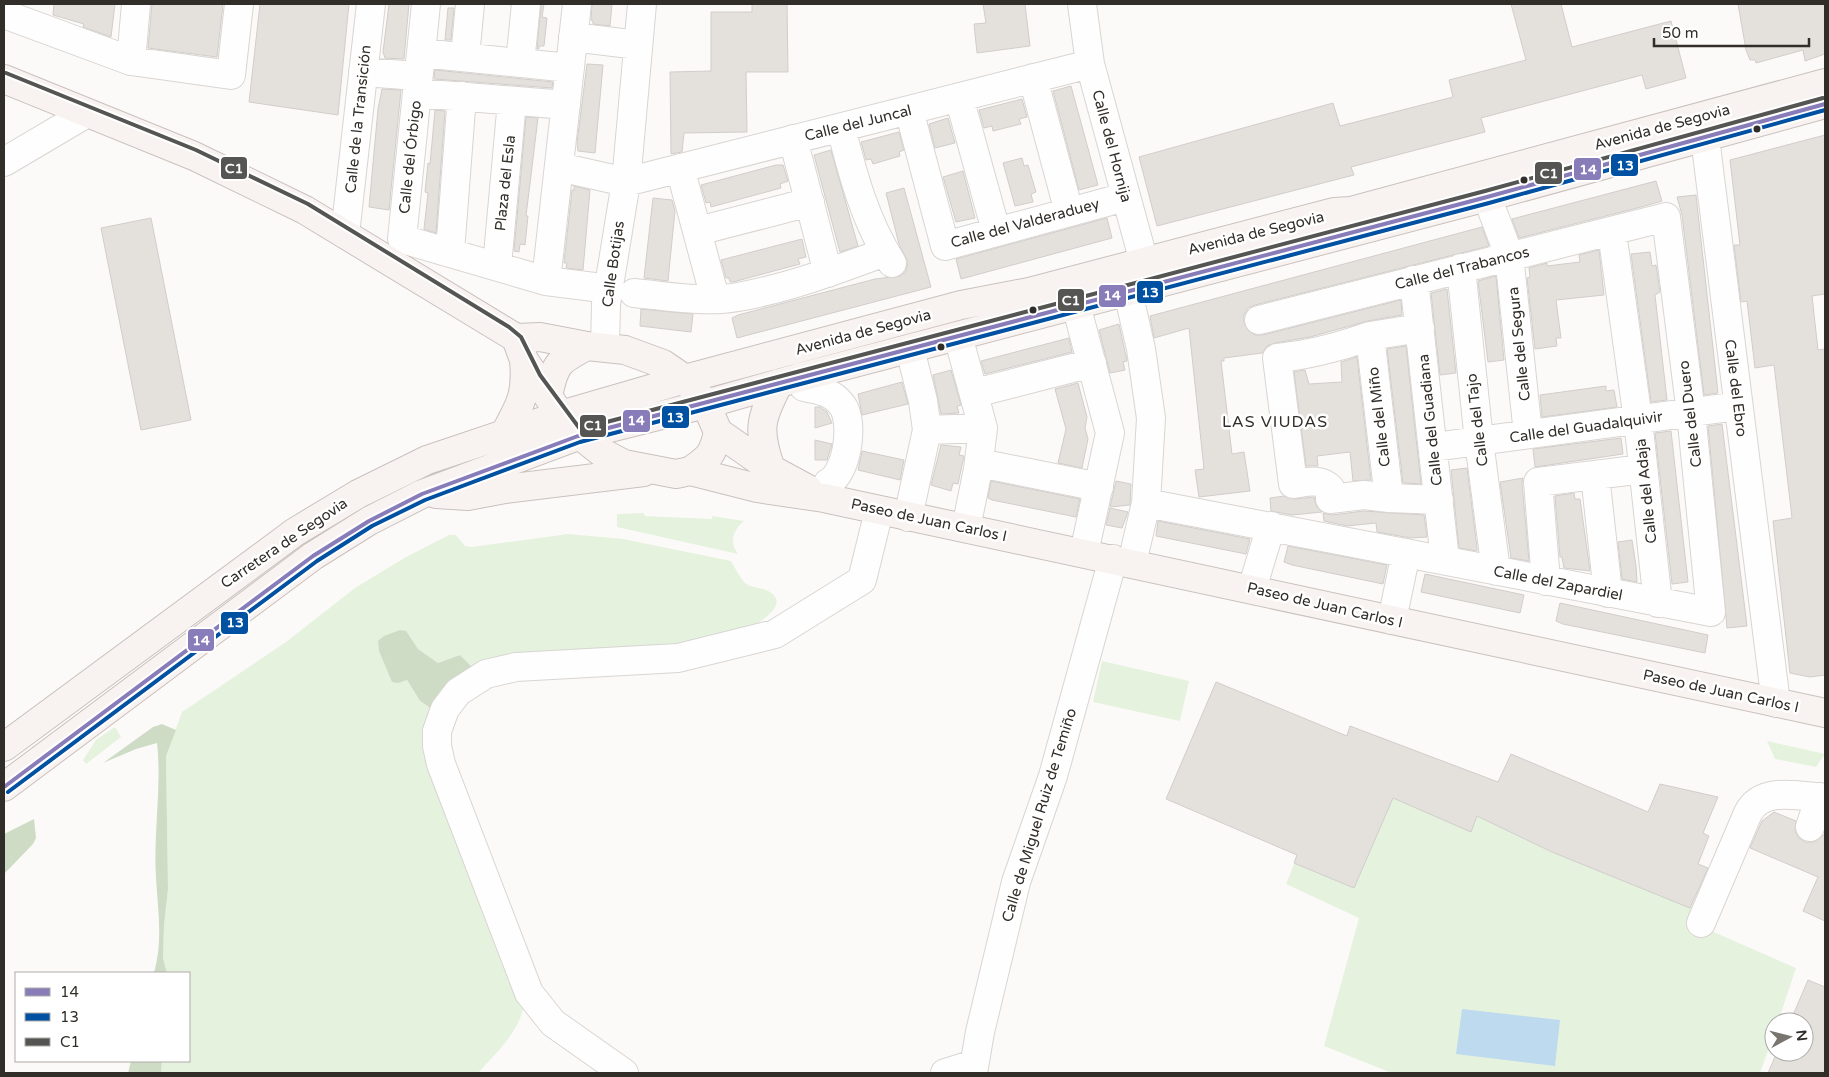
<svg xmlns="http://www.w3.org/2000/svg" width="1829" height="1077" viewBox="0 0 1829 1077" font-family="'Varela Round',sans-serif">
<style>
.green{fill:#e5f2de}
.forest{fill:#cedcc6}
.water{fill:#bedaef}
.building{fill:#e4e1dd;stroke:#d1cdcb}
.lines{fill:none;stroke-linecap:round;stroke-linejoin:round}
.minor-casing{stroke:#d8d5d2;stroke-width:30}
.major-casing{stroke:#cac1bd;stroke-width:30}
.minor{stroke:#fffefe;stroke-width:28}
.major{stroke:#f8f3f1;stroke-width:28}
.bus-1-casing{stroke:#fff;stroke-width:8}
.bus-2-casing{stroke:#fff;stroke-width:8}
.bus-3-casing{stroke:#fff;stroke-width:8}
.bus-1{stroke:#887cb9;stroke-width:4}
.bus-2{stroke:#0051a1;stroke-width:4}
.bus-3{stroke:#555553;stroke-width:4}
.bus-dot{fill:#312d29;stroke:#fff;stroke-width:2}
.labels{text-anchor:middle;dominant-baseline:central;stroke-width:5;stroke-linejoin:round;paint-order:stroke}
.street-label{font-size:15px;fill:#312d29;stroke:#fff}
.neighbourhood-label{font-size:16px;letter-spacing:1px;fill:#312d29;stroke:#fff}
.line-badge{stroke:#fff;stroke-width:2}
.badge-label{font-size:14px;text-anchor:middle;font-weight:bold;fill:#fff}
</style>
<rect width="100%" height="100%" fill="#fcfaf8"/>
<path class="green" d="M644,513L645,516L712,519V516L744,521C733,530 729,542 738,554L617,527V514Z
M568,534L623,539L731,561C735,568 739,576 744,582C750,588 759,587 766,590C800,605 743,632 731,638L479,668L471,666L460,655L438,663L418,649L405,631L379,651L392,681L407,680L420,701L438,713L524,1000C523,1029 496,1053 478,1073H161L162,1061H189V973H167L163,958L164,925L168,889L166,756L182,712L286,642L355,588L406,557L449,535H456L465,546L472,547Z
M1102,661L1189,681L1180,721L1093,702Z
M1350,726L1498,782L1484,819L1552,852L1694,909L1709,930L1796,968L1778,1022H1774V1034L1760,1073H1392L1324,1046L1359,918L1286,884Z
M115,727L121,737L86,764L83,760L96,740Z
M1767,741L1825,754L1816,767L1775,759Z"/>
<path class="forest" d="M400,630L406,631L418,649L438,663L460,655L471,666L479,668L438,713L420,701L407,680L398,683L392,682L379,651L378,641L384,636Z
M162,724L176,730L166,756L168,889L164,925L163,958L167,973H154C163,941 158,911 156,878C153,832 162,788 157,743L136,749L103,763L153,727Z
M34,819L36,838L33,844L4,874V834Z
M131,1061H162L161,1073H128Z"/>
<path class="water" d="M1462,1009L1560,1020L1555,1066L1456,1054Z"/>
<path class="building" d="M54,4H115L111,37L83,27L84,24L53,15Z
M152,4H223L217,57L148,48Z
M260,4H349L338,115L249,102Z
M389,4H409L404,59L385,58L383,52Z
M541,4H544L542,17L547,18L544,46H539V49H537Z
M592,4H612L610,26L593,24V21L591,20Z
M752,4H787L788,72H746L747,132L684,133L682,152L671,154L670,72L711,71V12H752Z
M983,4H1025L1030,46L977,53L974,24L986,23Z
M1511,4H1561L1572,47L1671,21L1686,78L1646,89L1642,75L1481,118L1485,132L1351,167L1354,175L1157,226L1139,157L1333,103L1340,126L1453,97L1449,80L1526,60Z
M1738,4H1825V54L1805,61L1803,50L1756,63L1755,60H1750L1746,50Z
M448,8H454L451,40H445Z
M587,64L603,65L595,153L578,151L577,143Z
M435,70L553,82L552,88L434,79Z
M1071,86L1098,185L1079,190L1053,91Z
M382,89L401,90L389,210L369,207L378,109Z
M1022,99L1027,117L1019,119L1021,124L993,131L992,126L984,128L979,110Z
M435,110L445,111L436,233L424,229L428,193L425,192L428,163L430,164Z
M526,117L538,118L526,216H528L525,245L520,244L519,252L514,251Z
M948,118L955,143L935,148L929,124Z
M899,132L904,150L899,152L900,156L873,164L871,159L866,160L861,142Z
M1825,135V294L1812,296L1818,350L1825,349V675L1810,677L1790,673L1773,521L1792,518L1774,365L1755,368L1747,301L1741,302L1734,245H1740L1730,160Z
M831,150L858,246L840,252L814,155Z
M1022,158L1024,166L1028,165L1036,192L1031,194L1033,202L1015,206L1003,163Z
M776,165H783L788,181L780,184L781,188L711,207L710,202L706,203L701,185Z
M963,171L975,218L956,222L943,177Z
M1656,181L1662,201L1641,207L1519,238L1512,219Z
M574,186L590,190L583,270L566,268L567,263H564L572,190H574Z
M904,188L931,287L737,338L732,318L738,315L875,279L900,276L906,271L908,262L899,244L886,193Z
M1696,195L1718,393L1704,395L1682,215L1677,197Z
M653,198L672,200L675,211L668,281L644,278Z
M151,218L191,420L141,430L101,228Z
M1107,218L1112,238L961,279L956,259Z
M1482,227L1489,246L1255,305L1248,308L1244,315V323L1248,330L1255,335H1263L1401,300L1402,315L1368,321L1310,337L1275,343L1267,346L1262,353L1224,358V361H1221L1232,454L1244,452L1250,491L1199,497L1195,470L1204,469L1189,328L1154,338L1150,316Z
M802,239L806,257L798,259L800,264L733,282H730L729,278H726L721,260Z
M1599,250L1604,295L1556,300L1561,338H1556L1557,346L1535,349L1527,278L1530,277L1529,268L1547,263V266L1580,262L1579,255Z
M1650,252L1652,266L1656,265L1660,292L1655,295L1667,400L1651,402L1631,254Z
M1496,276L1504,360L1488,362L1478,281Z
M1447,289L1456,373L1440,375L1431,293Z
M641,309L693,314L691,332L640,326Z
M1119,324L1127,361L1123,362L1125,370L1110,373L1099,330Z
M1069,338L1072,352L985,374L981,361Z
M1406,346L1421,484L1403,483L1387,349Z
M1357,357L1371,480L1353,481L1350,452L1317,456L1318,466H1306L1294,372L1305,370L1309,384L1342,382L1341,362Z
M951,370L961,405L957,406L959,413L941,414L933,375Z
M902,382L908,404L862,415L858,394Z
M1078,383L1087,417L1085,428L1088,439L1082,468L1058,463L1066,429L1055,389Z
M1606,386V391L1614,390L1617,407L1542,417L1540,395Z
M815,407H820L827,412L832,423L815,428Z
M1722,424L1747,626L1727,628L1708,426Z
M1671,431L1688,582L1672,584L1655,433Z
M1621,438L1623,454L1535,467L1533,449Z
M815,440L832,444L827,460H815Z
M941,445L961,447L959,455L964,456L958,484L953,483L951,491L931,485Z
M862,451L904,460L900,480L858,470Z
M1467,468L1477,548V551L1459,548L1451,470Z
M1523,478L1522,483L1529,561L1511,558L1500,482Z
M991,481L1080,499L1076,517L992,500L988,498Z
M1116,481L1131,484L1130,505L1110,507Z
M1574,493L1575,499H1580L1590,571L1564,568L1562,557H1560L1555,496Z
M1284,496L1295,499L1314,497L1317,507L1322,512L1292,515L1271,511L1270,498Z
M1110,508L1128,512L1122,528L1106,525Z
M1364,511L1424,515L1427,537L1411,538L1377,532L1376,523L1347,526L1324,521L1323,513L1332,515Z
M1158,521L1250,539L1246,554L1156,536Z
M1632,540L1636,566L1637,582L1622,579L1618,542Z
M1288,546L1387,565L1383,584L1292,565L1284,562Z
M1425,574L1524,595L1520,613L1421,592Z
M1560,603L1708,635L1705,653L1563,624L1556,621Z
M1216,682L1347,736L1350,726L1498,782L1511,754L1648,812L1660,784L1718,797L1703,833L1709,836L1698,864L1708,868L1690,908L1552,852L1477,816L1471,832L1393,798L1354,888L1294,863L1297,855L1166,799Z
M1774,812L1796,821L1795,831L1799,838L1805,842H1814L1825,834V921L1803,911L1818,877L1750,848L1762,821Z
M1808,980L1825,987V1073H1768L1777,1052H1804V1022H1790Z"/>
<g class="lines">
<g class="minor-casing">
<path id="minor" d="M426,4L402,239L546,281L594,287
M1082,4L1090,64L1150,284
M4,14L131,61L231,75L239,4
M573,37L638,45
M421,53L570,68
M465,57L470,4
M131,61L136,4
M520,63L526,4
M363,72L418,76
M1033,78L1069,212
M417,93L566,105
M959,97L996,231
M909,110L945,246L1125,197
M1717,119L1711,122L1705,138L1776,703
M841,128C853,175 865,221 892,263
M793,139L828,273
M4,162L87,113
M559,167L626,182L1090,64
M680,168L715,298
M1487,197L1509,255L1528,434
M698,231L810,202
M1612,232L1638,420L1658,603
M345,234L371,4
M450,252L462,96
M497,266L512,101
M1461,268L1479,441L1496,571
M1414,280L1445,560
M546,281L577,4
M1128,292L1141,349L1151,418L1146,503L1132,563
M634,293C667,296 704,303 738,297C788,288 837,270 885,252
M1076,305L1110,433L1084,553
M1420,328L1370,336L1389,498L1439,500
M958,336L983,428L978,469L966,528
M1370,336C1339,347 1310,355 1277,358L1293,484C1307,482 1320,478 1330,488V499L1364,495L1389,498
M605,347L606,304L626,182L642,4
M801,377L804,387C820,390 832,392 842,405C855,422 847,474 828,483
M975,393L1092,363
M927,430L983,428
M1434,447L1738,406
M979,463L1099,487
M1595,475L1608,593
M1146,503L1711,612L1691,413L1666,217L1259,320
M908,517L927,430L923,401L910,349
M1546,581L1538,482L1643,469
M1252,589L1271,526
M1392,620L1406,553
M1810,827L1820,797
M1701,923L1748,813C1762,786 1800,796 1825,798
M624,1073L553,1023L529,993L441,764L437,746V731L445,709L458,692L486,674L516,667L678,658L775,634L862,580L879,511
M945,1073L974,1064
M973,1073L980,1032L1016,882L1053,776L1113,559"/>
</g>
<g class="major-casing">
<path id="major" d="M4,79L194,156L305,210L516,338L540,337L587,346L625,350L663,364L685,379L706,404L718,432L771,469L808,489
M516,338L524,360L567,425L601,452L624,464L676,474L690,471L757,488L824,498L1825,713
M548,396C555,363 558,361 587,346
M505,433C521,404 527,394 524,360
M771,469C757,429 760,419 779,383
M690,471C709,458 713,455 718,432
M436,494L468,496L505,489L644,472
M4,747L295,532L358,494L427,460L561,415L685,379L961,305L1029,292L1334,212L1351,211L1825,83
M4,787L313,556L369,521L422,494L578,436L706,404L801,377L1487,197L1825,104"/>
</g>
<use href="#minor" class="minor"/>
<use href="#major" class="major"/>
<g class="bus-1-casing">
<path id="bus-1" d="M4,787L313,556L369,521L422,494L578,436L1487,197L1825,104"/>
</g>
<g class="bus-2-casing">
<path id="bus-2" d="M8,792L317,561L372,526L425,500L580,442L1489,203L1825,110"/>
</g>
<g class="bus-3-casing">
<path id="bus-3" d="M6,73L196,150L308,204L509,327L521,337L540,375L580,429L1485,191L1823,98"/>
</g>
<use href="#bus-1" class="bus-1"/>
<use href="#bus-2" class="bus-2"/>
<use href="#bus-3" class="bus-3"/>
</g>
<g class="bus-dot">
<circle cx="1757" cy="129" r="4.5"/>
<circle cx="1524" cy="180" r="4.5"/>
<circle cx="1033" cy="310" r="4.5"/>
<circle cx="941" cy="347" r="4.5"/>
</g>
<g class="labels">
<g class="street-label">
<text transform="translate(358 119) rotate(-84)">Calle de la Transición</text>
<text transform="translate(858 123) rotate(-14)">Calle del Juncal</text>
<text transform="translate(1662 127) rotate(-15)">Avenida de Segovia</text>
<text transform="translate(1112 146) rotate(75)">Calle del Hornija</text>
<text transform="translate(410 157) rotate(-84)">Calle del Órbigo</text>
<text transform="translate(505 183) rotate(-84)">Plaza del Esla</text>
<text transform="translate(1025 223) rotate(-15)">Calle del Valderaduey</text>
<text transform="translate(1256 233) rotate(-14)">Avenida de Segovia</text>
<text transform="translate(613 264) rotate(-82)">Calle Botijas</text>
<text transform="translate(1462 268) rotate(-14)">Calle del Trabancos</text>
<text transform="translate(863 332) rotate(-15)">Avenida de Segovia</text>
<text transform="translate(1519 344) rotate(-96)">Calle del Segura</text>
<text transform="translate(1736 388) rotate(83)">Calle del Ebro</text>
<text transform="translate(1690 414) rotate(-97)">Calle del Duero</text>
<text transform="translate(1379 417) rotate(-97)">Calle del Miño</text>
<text transform="translate(1430 420) rotate(-96)">Calle del Guadiana</text>
<text transform="translate(1477 420) rotate(-97)">Calle del Tajo</text>
<text transform="translate(1586 427) rotate(-8)">Calle del Guadalquivir</text>
<text transform="translate(1646 491) rotate(-96)">Calle del Adaja</text>
<text transform="translate(929 520) rotate(12)">Paseo de Juan Carlos I</text>
<text transform="translate(284 543) rotate(-34)">Carretera de Segovia</text>
<text transform="translate(1558 583) rotate(11)">Calle del Zapardiel</text>
<text transform="translate(1325 605) rotate(13)">Paseo de Juan Carlos I</text>
<text transform="translate(1721 691) rotate(12)">Paseo de Juan Carlos I</text>
<text transform="translate(1039 815) rotate(-73)">Calle de Miguel Ruiz de Temiño</text>
</g>
<g class="neighbourhood-label">
<text x="1275" y="422">LAS VIUDAS</text>
</g>
</g>
<g class="line-badge">
<rect x="1610" y="153" width="29" height="24" rx="5" fill="#0051a1"/>
<rect x="220" y="156" width="28" height="24" rx="5" fill="#555553"/>
<rect x="1573" y="157" width="29" height="24" rx="5" fill="#887cb9"/>
<rect x="1534" y="161" width="29" height="24" rx="5" fill="#555553"/>
<rect x="1136" y="280" width="28" height="24" rx="5" fill="#0051a1"/>
<rect x="1098" y="284" width="29" height="24" rx="5" fill="#887cb9"/>
<rect x="1057" y="288" width="28" height="24" rx="5" fill="#555553"/>
<rect x="661" y="405" width="29" height="24" rx="5" fill="#0051a1"/>
<rect x="622" y="409" width="29" height="24" rx="5" fill="#887cb9"/>
<rect x="579" y="414" width="28" height="24" rx="5" fill="#555553"/>
<rect x="220" y="611" width="29" height="24" rx="5" fill="#0051a1"/>
<rect x="187" y="628" width="28" height="24" rx="5" fill="#887cb9"/>
</g>
<g class="badge-label">
<text x="1625" y="170">13</text>
<text x="234" y="173">C1</text>
<text x="1588" y="174">14</text>
<text x="1549" y="178">C1</text>
<text x="1150" y="297">13</text>
<text x="1112" y="300">14</text>
<text x="1071" y="305">C1</text>
<text x="675" y="422">13</text>
<text x="636" y="425">14</text>
<text x="593" y="430">C1</text>
<text x="235" y="627">13</text>
<text x="201" y="645">14</text>
</g>
<rect width="1829" height="1077" fill="none" stroke="#312d29" stroke-width="10"/>
<rect x="15" y="972" width="175" height="90" fill="#ffffff" stroke="#adaba9"/>
<rect x="25" y="988" width="25" height="8" fill="#887cb9" stroke="#adaba9"/>
<text x="60" y="997" font-size="15" fill="#312d29">14</text>
<rect x="25" y="1013" width="25" height="8" fill="#0051a1" stroke="#adaba9"/>
<text x="60" y="1022" font-size="15" fill="#312d29">13</text>
<rect x="25" y="1038" width="25" height="8" fill="#555553" stroke="#adaba9"/>
<text x="60" y="1047" font-size="15" fill="#312d29">C1</text>
<g transform="translate(1789 1037) rotate(83)"><circle r="24" fill="#ffffff" stroke="#adaba9"/>
<path d="M0-4L9 19L0 12L-9 19Z" fill="#787571"/>
<text y="-8" font-size="14" font-weight="bold" text-anchor="middle" fill="#312d29">N</text>
</g>
<path d="M1654 38v8h155v-8" fill="none" stroke="#312d29" stroke-width="2.5"/>
<text x="1662" y="38" font-size="15" fill="#312d29" stroke="#ffffff" stroke-width="4" paint-order="stroke">50 m</text>
</svg>
